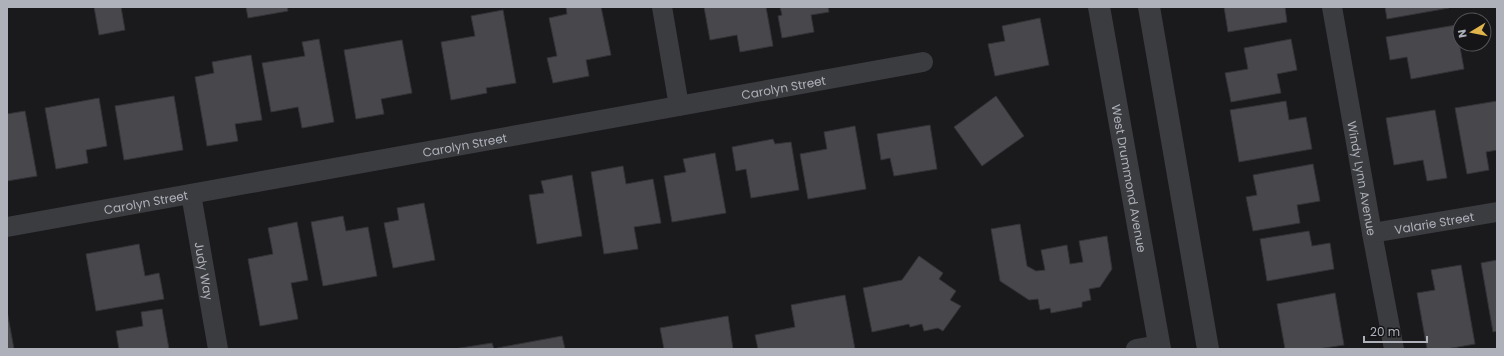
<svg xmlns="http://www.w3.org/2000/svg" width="1504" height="356" viewBox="0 0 1504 356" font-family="Poppins,sans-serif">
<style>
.building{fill:#47474c;stroke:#343438}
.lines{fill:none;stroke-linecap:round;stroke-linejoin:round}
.minor{stroke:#3b3c40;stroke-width:20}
.tertiary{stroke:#3b3c40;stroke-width:22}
.labels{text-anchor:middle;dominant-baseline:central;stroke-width:3.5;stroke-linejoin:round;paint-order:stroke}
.street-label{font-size:12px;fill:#aeb1ba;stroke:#151517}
</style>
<rect width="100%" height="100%" fill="#1a1a1c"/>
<path class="building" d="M94,7H121L125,30L99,35Z
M246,7H287L288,11L248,18Z
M566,7H601L611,55L586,60L589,76L553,83L547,58L557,56L549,18L567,14Z
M704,7H766L773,46L740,52L737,35L710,40Z
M780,7H828L829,12L811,15L814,32L782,38L778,16L782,15Z
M1224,7H1285L1287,22L1228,32Z
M1385,7H1449V8L1387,19Z
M503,10L516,83L486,88L487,93L451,100L441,42L475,36L471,16Z
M1040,18L1049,65L995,76L988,44L1005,41L1002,26Z
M1456,25L1464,69L1411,79L1407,57L1390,60L1386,37Z
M319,39L334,122L302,128L298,107L271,112L262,63L305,56L302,42Z
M1291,39L1297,70L1277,74L1281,93L1231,102L1225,73L1248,69L1244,48Z
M402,40L412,93L381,99L384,114L356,119L344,50Z
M251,55L262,120L235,124L238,141L207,146L195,77L214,73L212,62Z
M174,96L183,150L124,160L115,106Z
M996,96L1024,136L982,166L954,127Z
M99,98L107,146L86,150L88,163L56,169L45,108Z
M1286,101L1289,120L1306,117L1312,149L1239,162L1230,110Z
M1497,101V150L1486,152L1489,170L1467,174L1455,108Z
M1435,110L1447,178L1427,181L1423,160L1394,165L1386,118Z
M25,111L37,176L7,181V114Z
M930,125L937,169L894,176L890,158L881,160L877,134Z
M855,126L866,189L808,199L800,154L827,149L824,132Z
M773,139L775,144L791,142L799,190L751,198L746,169L736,171L732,147Z
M715,153L726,213L672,222L664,176L686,172L683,159Z
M1313,164L1320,201L1297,205L1300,223L1253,231L1246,197L1257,195L1253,175Z
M623,166L626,184L653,179L661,223L634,227L638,249L604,254L591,172Z
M572,175L582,236L537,244L529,195L544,193L541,181Z
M424,203L435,260L393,268L384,223L399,220L397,208Z
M343,216L346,231L368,227L377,276L323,286L311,222Z
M297,222L308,280L291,283L298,319L260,326L248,259L273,254L268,228Z
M1020,224L1027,266L1036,271L1045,270L1041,250L1067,245L1070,264L1083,262L1079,241L1107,236L1112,269L1100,287L1089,289L1091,300L1082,302V307L1051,313L1050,308L1040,310L1038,299L1029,300L1000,281L991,229Z
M1309,231L1312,246L1330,243L1334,269L1267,281L1260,239Z
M139,244L145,276L159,273L164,299L96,311L86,254Z
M919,256L943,273L939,279L956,291L950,300L961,306L943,331L938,328L924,331L922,324L910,327L909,324L872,332L863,288L902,280Z
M1497,260V331L1493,332L1481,263Z
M1461,265L1475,344L1447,349H1427L1417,293L1435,290L1431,270Z
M1335,293L1344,345L1318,349H1285L1277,304Z
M845,295L855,349H758L755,335L795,327L791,305Z
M162,309L169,349H119L116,331L143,326L141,312Z
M7,311L14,349H7Z
M728,316L733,349H664L660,328Z
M562,336L565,349H498L497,348Z
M492,343L494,349H454Z"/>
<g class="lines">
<g class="minor">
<path d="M662,7L679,106"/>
<path id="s1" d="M1332,7L1372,233L1394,349"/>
<path id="s2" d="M191,194L218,349"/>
<path id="s3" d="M7,227L923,62"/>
<path id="s4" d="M1372,233L1497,212"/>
<path d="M1136,349L1159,345"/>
</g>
<g class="tertiary">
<path id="s5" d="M1099,7L1160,349"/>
<path d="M1149,7L1208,349"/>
</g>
</g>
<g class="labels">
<g class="street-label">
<text stroke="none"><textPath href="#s3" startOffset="789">Carolyn Street</textPath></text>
<text stroke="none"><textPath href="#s3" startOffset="465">Carolyn Street</textPath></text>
<text stroke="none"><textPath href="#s5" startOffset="174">West Drummond Avenue</textPath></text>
<text stroke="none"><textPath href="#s1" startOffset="174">Windy Lynn Avenue</textPath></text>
<text stroke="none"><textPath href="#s3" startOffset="141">Carolyn Street</textPath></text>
<text stroke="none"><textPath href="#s4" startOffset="63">Valarie Street</textPath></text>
<text stroke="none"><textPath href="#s2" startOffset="78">Judy Way</textPath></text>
</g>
</g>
<rect width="1504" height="356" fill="none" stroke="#aeb1ba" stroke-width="16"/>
<g transform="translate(1472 32) rotate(260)"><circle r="19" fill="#151517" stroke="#525358"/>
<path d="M0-3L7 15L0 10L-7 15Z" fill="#e1b44c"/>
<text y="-6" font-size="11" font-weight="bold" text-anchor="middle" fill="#aeb1ba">N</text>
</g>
<path d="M1364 336v6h63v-6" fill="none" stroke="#aeb1ba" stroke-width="2"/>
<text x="1370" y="336" font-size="12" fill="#aeb1ba" stroke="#151517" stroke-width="3" paint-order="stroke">20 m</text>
</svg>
